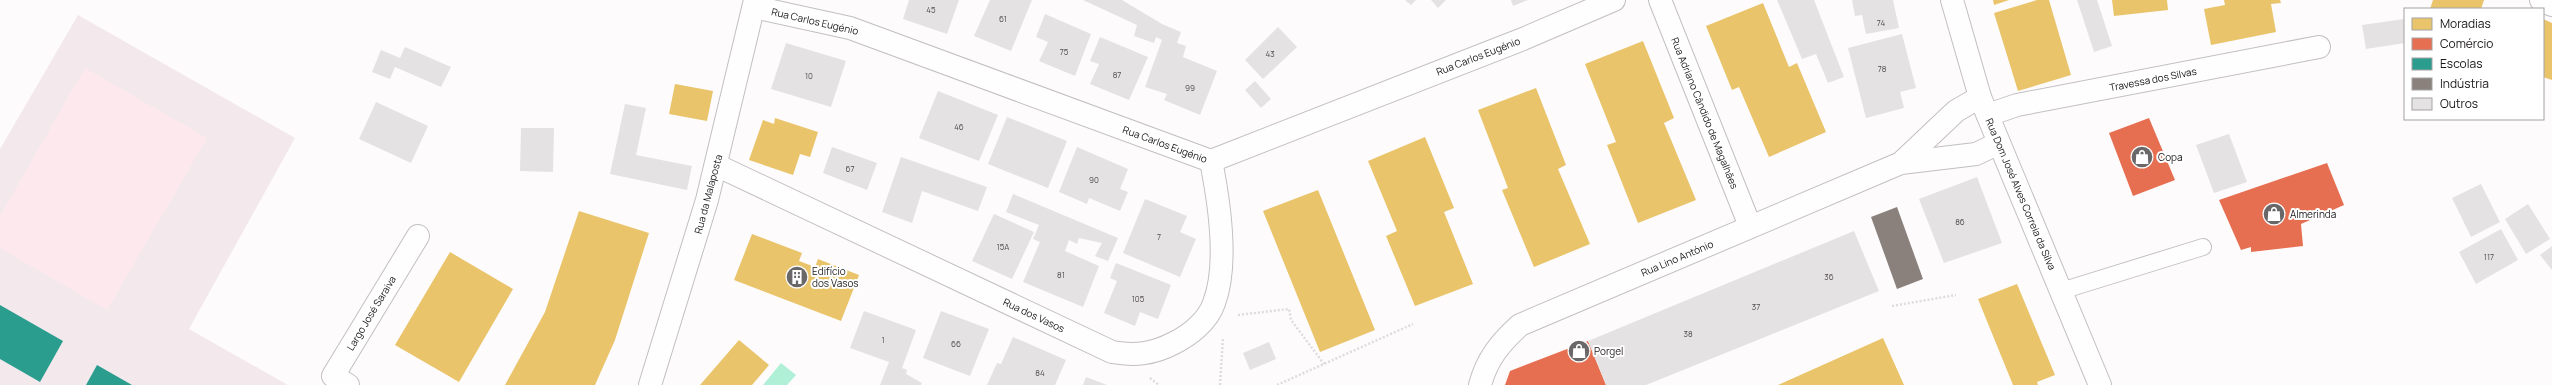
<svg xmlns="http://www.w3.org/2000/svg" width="2552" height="385" viewBox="0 0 2552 385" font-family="Manrope,sans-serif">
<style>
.built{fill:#f3e9ec}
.green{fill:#fde8ee}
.water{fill:#aff0d7}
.homes{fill:#e9c46a}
.shops{fill:#e76f51}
.schools{fill:#2a9d8f}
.industry{fill:#8a817c}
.building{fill:#e5e2e3}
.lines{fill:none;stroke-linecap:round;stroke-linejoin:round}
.lane-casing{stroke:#c2bfc0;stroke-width:18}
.street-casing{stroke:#c2bfc0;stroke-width:24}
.secondary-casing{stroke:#c2bfc0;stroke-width:24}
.path{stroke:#dedcdd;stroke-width:2.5;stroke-dasharray:2 2;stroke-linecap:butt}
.lane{stroke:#fffeff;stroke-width:16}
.street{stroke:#fffeff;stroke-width:22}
.secondary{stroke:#fffeff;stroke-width:22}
.labels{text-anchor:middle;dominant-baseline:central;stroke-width:4;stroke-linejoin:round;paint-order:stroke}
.number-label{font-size:8px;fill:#4f4c4d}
.street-label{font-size:10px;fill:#1a1718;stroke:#fff}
.poi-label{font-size:10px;fill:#1a1718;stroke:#fff;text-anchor:start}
</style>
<rect width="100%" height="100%" fill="#fefbfc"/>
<path class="built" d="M78,15L295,138L189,329L288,385H0V149Z"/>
<path class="green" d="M85,68L207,138L107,310L0,248V216Z"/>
<path class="water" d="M781,363L796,375L787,385H763Z"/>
<path class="homes" d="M1993,0H2009L1994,5Z
M2037,0H2049L2071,75L2018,91L1994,13Z
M2112,0H2167L2168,10L2114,16Z
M2224,0H2280L2281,3L2271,4L2276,32L2211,45L2204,9L2225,5Z
M2433,0H2484L2481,9H2430Z
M1763,3L1789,67L1797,63L1826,132L1769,157L1739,87L1732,90L1706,26Z
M2543,19L2552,23V80L2543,77Z
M1643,41L1674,118L1664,123L1696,200L1638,223L1607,145L1616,142L1585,64Z
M675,84L713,91L707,121L669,114Z
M1536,88L1566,165L1558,169L1590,244L1534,267L1502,190L1508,188L1478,110Z
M775,118L818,132L810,157L800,154L793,175L749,160L763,120L774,124Z
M1425,137L1454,208L1444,212L1473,284L1415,306L1386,236L1397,231L1368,161Z
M1318,190L1375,330L1320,352L1263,211Z
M579,211L649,233L615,340L595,385H505L545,312Z
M752,234L802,253L799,261L815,267L818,259L859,275L841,321L734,280Z
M450,252L513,289L459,382L395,345Z
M2017,284L2055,375L2037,382L2038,385H2013L1978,299Z
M1883,338L1904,385H1778L1816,368Z
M739,340L769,365L752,385H700Z"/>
<path class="shops" d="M2149,118L2175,180L2133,196L2109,133Z
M2327,163L2344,205L2301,224L2303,246L2251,252V247L2241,250L2219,200Z
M1588,341L1606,385H1505L1510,371Z"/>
<path class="schools" d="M0,305L63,341L40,382L0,359Z
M97,365L132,385H86Z"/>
<path class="industry" d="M1897,207L1923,279L1897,289L1871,217Z"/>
<path class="building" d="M909,0H959L947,34L903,19Z
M990,0H1032L1011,51L974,36Z
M1083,0H1122L1162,24L1181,32L1177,43L1186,46L1183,57L1217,71L1200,115L1164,100L1167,94L1145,87L1162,40L1156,37L1154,43L1134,36L1137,25Z
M1405,0H1416L1411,5Z
M1431,0H1446L1438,8Z
M1511,0H1528L1513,6Z
M1777,0H1814L1844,77L1828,83L1816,54L1802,59Z
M1852,0H1893L1899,28L1866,34L1862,15L1855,16Z
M2077,0H2097L2112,46L2094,52Z
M1045,14L1091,34L1075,76L1039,61L1048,42L1036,37Z
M2404,19L2405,43L2366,49L2362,25Z
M1278,27L1297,47L1263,79L1245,60Z
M1902,34L1916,88L1900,92L1904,108L1866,118L1848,48Z
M1100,37L1148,57L1129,100L1090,84L1099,64L1090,61Z
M786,43L846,61L831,107L771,89Z
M405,47L451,67L441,87L395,67L390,79L372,72L381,50L400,58Z
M1255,81L1271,99L1261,108L1245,90Z
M938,91L998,115L979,161L919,138Z
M376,102L428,126L411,163L359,139Z
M625,104L646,108L636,155L692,166L687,190L610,174Z
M1007,117L1067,141L1048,188L988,164Z
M521,128H554L553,172L520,171Z
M2229,134L2247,182L2214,193L2196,145Z
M832,147L877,163L867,190L823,173Z
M1077,147L1128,169L1120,189L1128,192L1120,211L1089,198L1087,204L1059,192Z
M901,157L987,187L978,211L922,191L912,223L882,212Z
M1977,177L2002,243L1944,263L1919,199Z
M2481,184L2500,222L2471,237L2452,198Z
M1013,194L1118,238L1108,261L1095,256L1102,243L1079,238L1077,244L1069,240L1065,251L1099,266L1083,307L1023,282L1040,242L1033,239L1039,225L1006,212Z
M1145,199L1187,216L1180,232L1196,239L1180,277L1123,253Z
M2528,204L2550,239L2526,254L2505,219Z
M994,214L1034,232L1012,279L972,261Z
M2501,229L2518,260L2476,284L2459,252Z
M1854,231L1879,291L1646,385H1606L1588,341Z
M2552,246V270L2540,255Z
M1116,263L1171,285L1158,319L1140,312L1135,326L1104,313L1117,281L1110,278Z
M864,311L916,330L902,368L907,370L906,374L922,383L921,385H880L889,362L850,348Z
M941,311L989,329L970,376L923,358Z
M1013,337L1066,360L1055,385H987L997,363L1001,364Z
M1269,342L1276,359L1250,370L1243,353Z
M1086,377L1107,385H1083Z"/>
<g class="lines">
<g class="lane-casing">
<path id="lane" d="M2061,291L2203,247"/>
</g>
<g class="street-casing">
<path id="street" d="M1660,0L1750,226
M2541,0L2552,5
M754,7L850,28L1211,161L1523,39L1614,0
M1988,115L2017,105L2319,47
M1901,163L1956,111L1980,97
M716,165L1112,352C1135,356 1153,354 1174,343C1190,335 1208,321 1214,303C1229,264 1219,201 1211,161
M348,385L333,376L418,236
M1480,385C1487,359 1500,343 1520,325L1901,163L1976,154L1999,143"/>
</g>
<g class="secondary-casing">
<path id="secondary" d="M1952,0L1980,97L2100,385
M650,385L707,200L755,0"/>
</g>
<path class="path" d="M1892,306L1956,295
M1238,315L1289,309L1291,320L1324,364
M1150,378L1159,385
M1220,385L1223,338
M1277,385L1413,324"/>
<use href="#lane" class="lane"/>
<use href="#street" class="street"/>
<use href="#secondary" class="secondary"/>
</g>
<defs>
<g id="shop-disc" transform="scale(1.15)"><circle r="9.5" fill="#6a6768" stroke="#fff"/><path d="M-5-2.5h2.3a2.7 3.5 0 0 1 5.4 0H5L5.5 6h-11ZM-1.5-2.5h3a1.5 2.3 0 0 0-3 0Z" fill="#fff"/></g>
<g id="building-disc" transform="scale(1.15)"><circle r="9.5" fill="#6a6768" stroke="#fff"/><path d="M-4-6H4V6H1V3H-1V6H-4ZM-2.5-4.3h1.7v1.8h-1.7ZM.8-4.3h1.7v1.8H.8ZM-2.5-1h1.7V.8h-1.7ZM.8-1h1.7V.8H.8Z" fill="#fff"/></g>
</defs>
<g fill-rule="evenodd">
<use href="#shop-disc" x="2142" y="157"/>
<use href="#shop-disc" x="2274" y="214"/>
<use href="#building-disc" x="797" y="277"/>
<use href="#shop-disc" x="1579" y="351"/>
</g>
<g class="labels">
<g class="number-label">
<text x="931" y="9">45</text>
<text x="1003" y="18">61</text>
<text x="1881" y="22">74</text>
<text x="1064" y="51">75</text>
<text x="1270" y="53">43</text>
<text x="1882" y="68">78</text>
<text x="1117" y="74">87</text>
<text x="809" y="75">10</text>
<text x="1190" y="87">99</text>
<text x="959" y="126">46</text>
<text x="850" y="168">67</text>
<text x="1094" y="179">90</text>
<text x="1960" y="221">86</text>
<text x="1159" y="236">7</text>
<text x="1003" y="246">15A</text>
<text x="2489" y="256">117</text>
<text x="1061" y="274">81</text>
<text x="1829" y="276">36</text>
<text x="1138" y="298">105</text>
<text x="1756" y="306">37</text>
<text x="1688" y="333">38</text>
<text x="883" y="339">1</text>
<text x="956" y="343">66</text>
<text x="1040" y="372">84</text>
</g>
<g class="street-label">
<text transform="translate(815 21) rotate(13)">Rua Carlos Eugénio</text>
<text transform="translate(1478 56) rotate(-21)">Rua Carlos Eugénio</text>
<text transform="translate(2153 79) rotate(-11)">Travessa dos Silvas</text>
<text transform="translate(1705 113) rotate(68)">Rua Adriano Cândido de Magalhães</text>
<text transform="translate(1165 144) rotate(20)">Rua Carlos Eugénio</text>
<text transform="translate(708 194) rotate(-75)">Rua da Malaposta</text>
<text transform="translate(2021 194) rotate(67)">Rua Dom José Alves Correia da Silva</text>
<text transform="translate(1677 258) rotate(-23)">Rua Lino António</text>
<text transform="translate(371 313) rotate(-59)">Largo José Saraiva</text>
<text transform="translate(1034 315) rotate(25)">Rua dos Vasos</text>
</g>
<g class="poi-label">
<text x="2158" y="157">Copa</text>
<text x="2290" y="214">Almerinda</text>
<text x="812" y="271">Edifício<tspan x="812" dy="12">dos Vasos</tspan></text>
<text x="1594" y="351">Porgel</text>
</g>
</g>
<rect x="2404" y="8" width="140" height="112" fill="#ffffff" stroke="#a3a2a3"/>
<rect x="2412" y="18" width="20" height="12" fill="#e9c46a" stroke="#a3a2a3"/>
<text x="2440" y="28" font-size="12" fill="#1a1718">Moradias</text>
<rect x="2412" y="38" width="20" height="12" fill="#e76f51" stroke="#a3a2a3"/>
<text x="2440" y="48" font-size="12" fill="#1a1718">Comércio</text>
<rect x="2412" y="58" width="20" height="12" fill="#2a9d8f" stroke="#a3a2a3"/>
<text x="2440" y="68" font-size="12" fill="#1a1718">Escolas</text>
<rect x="2412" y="78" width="20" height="12" fill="#8a817c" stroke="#a3a2a3"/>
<text x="2440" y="88" font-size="12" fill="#1a1718">Indústria</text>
<rect x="2412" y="98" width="20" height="12" fill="#e5e2e3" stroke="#a3a2a3"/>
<text x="2440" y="108" font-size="12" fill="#1a1718">Outros</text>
</svg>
